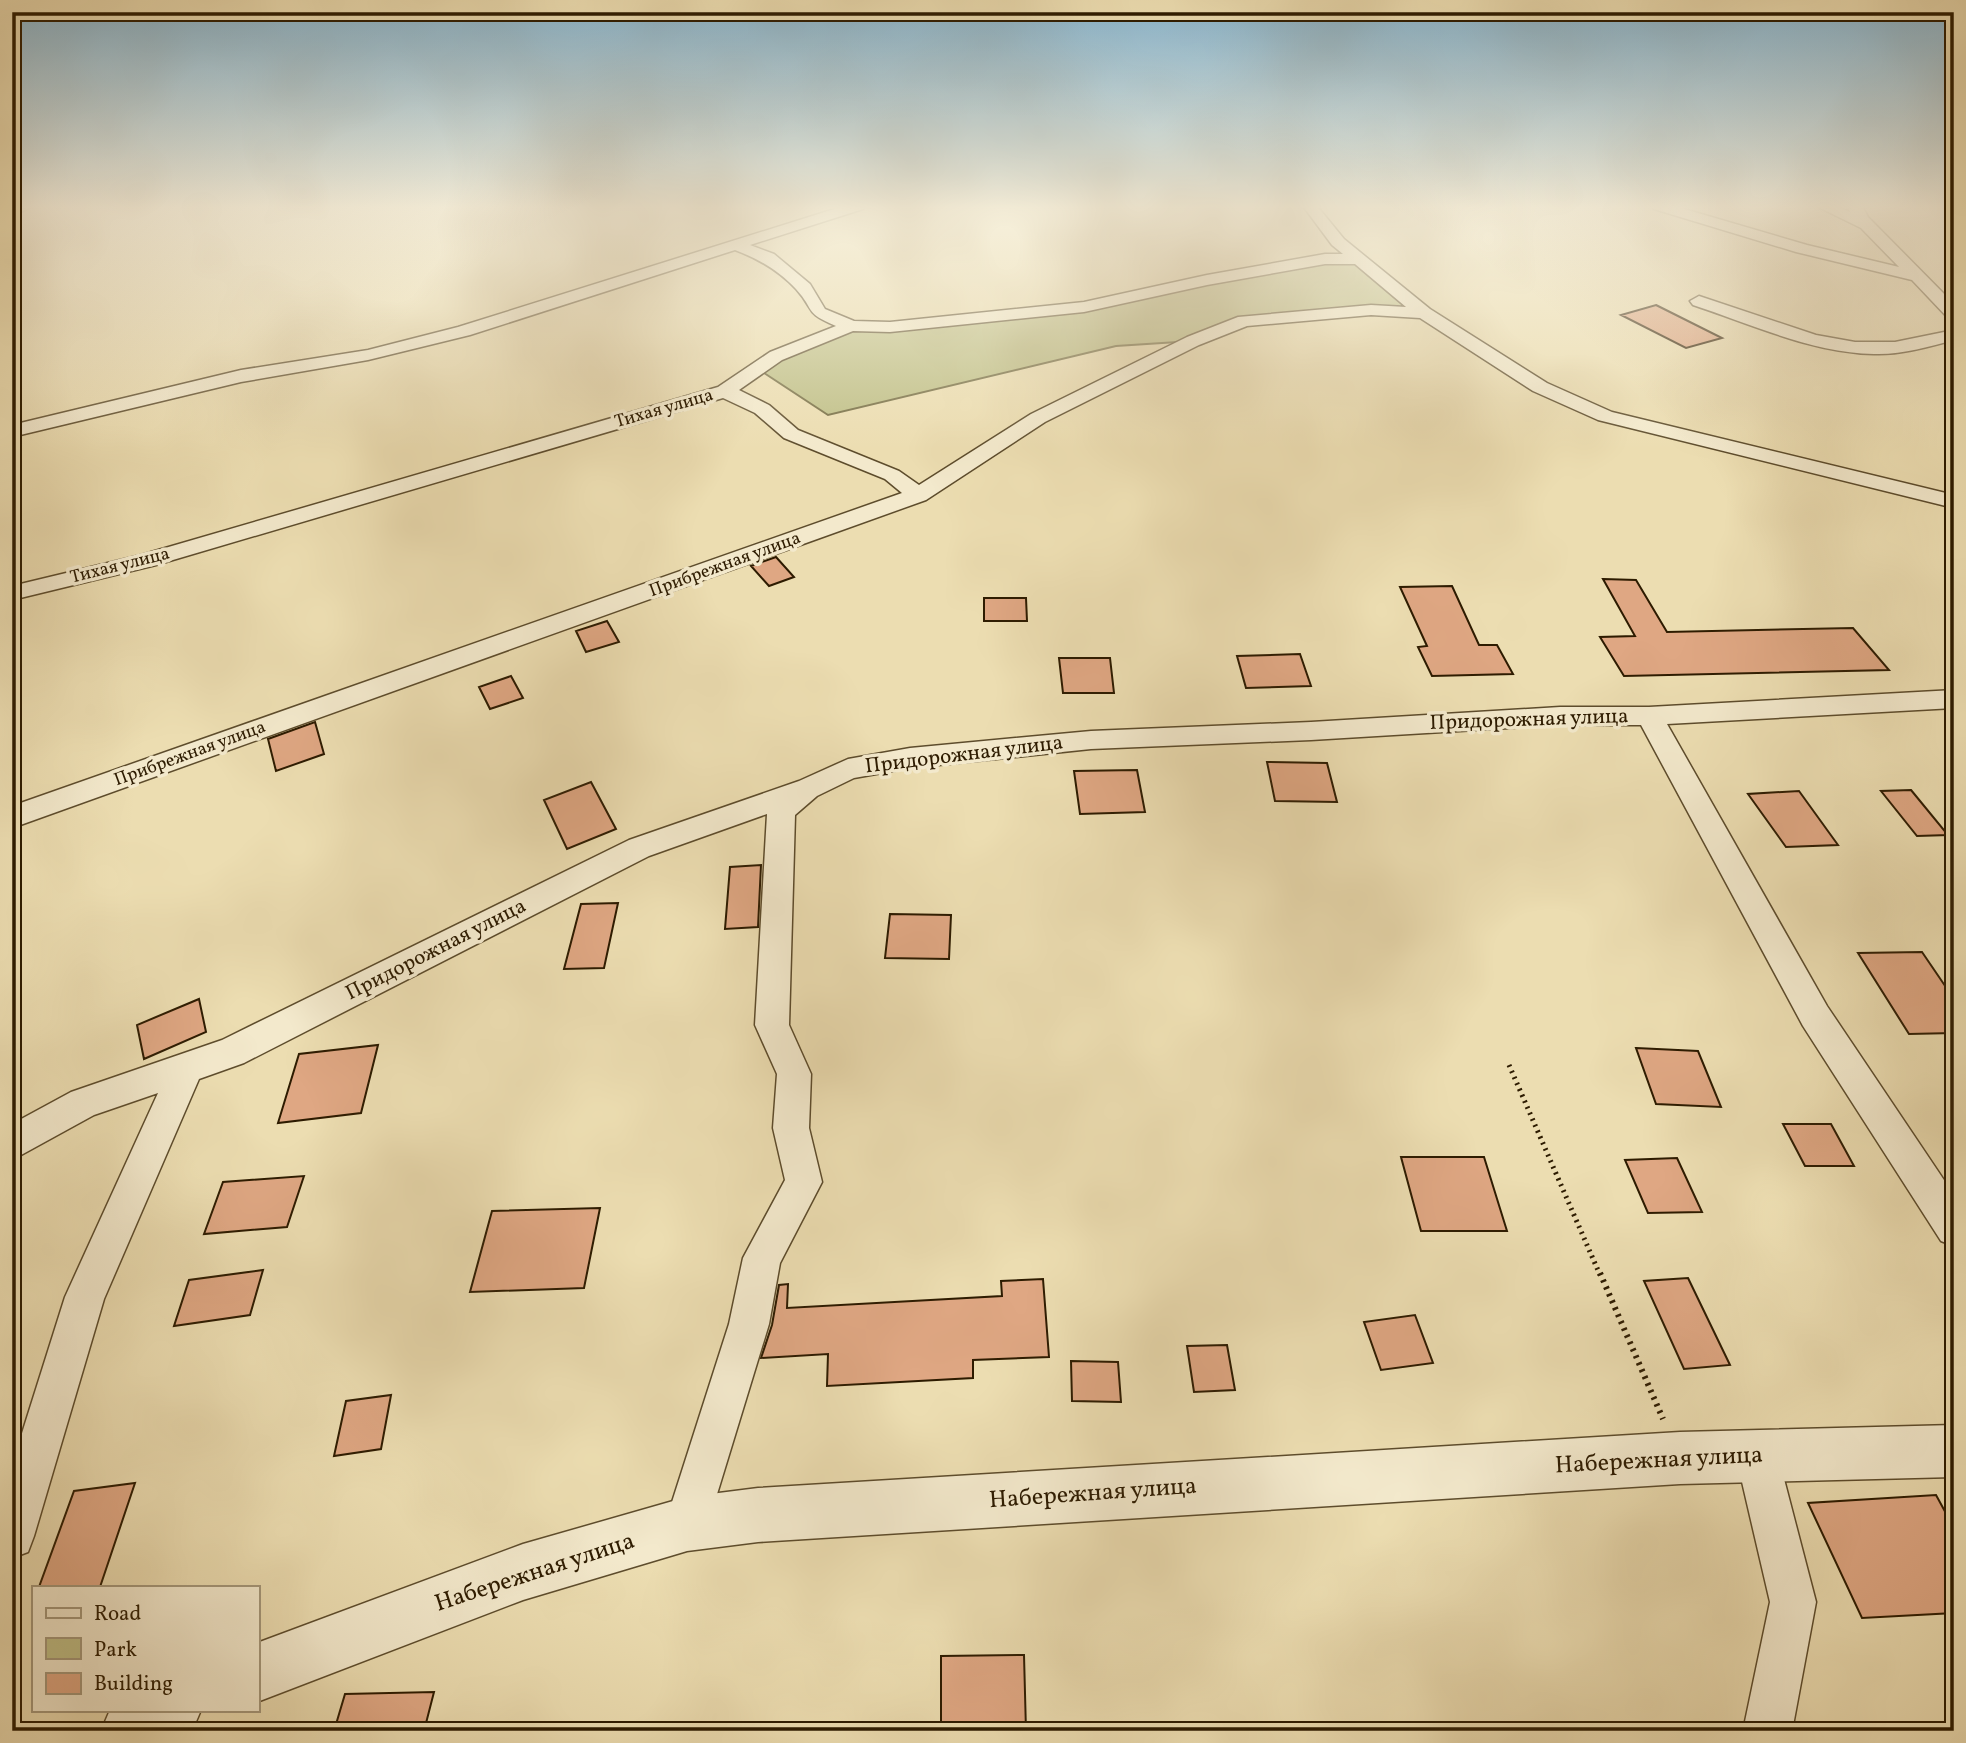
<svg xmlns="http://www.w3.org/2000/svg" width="1966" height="1743" viewBox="0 0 1966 1743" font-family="Vollkorn,serif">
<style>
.green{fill:#bfbf87;stroke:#766d44;stroke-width:2}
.building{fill:#dfa783;stroke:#2d1b00;stroke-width:2}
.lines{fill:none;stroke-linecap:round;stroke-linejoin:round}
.minor-casing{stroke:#5d4c2c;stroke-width:3}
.tertiary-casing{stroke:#5d4c2c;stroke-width:3}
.path-far1{stroke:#2d1b00;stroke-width:5;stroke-dasharray:2 4.5;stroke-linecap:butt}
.path{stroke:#2d1b00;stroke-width:6;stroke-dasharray:2.5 5;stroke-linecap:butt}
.minor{fill:#f3e9cc;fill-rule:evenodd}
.tertiary{fill:#f3e9cc;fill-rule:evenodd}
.labels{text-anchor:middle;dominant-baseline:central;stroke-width:7;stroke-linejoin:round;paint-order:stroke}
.far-street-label{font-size:18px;fill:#2d1b00;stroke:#f3e9cc}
.street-label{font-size:21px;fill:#2d1b00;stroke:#f3e9cc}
.near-street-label{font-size:24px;fill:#2d1b00;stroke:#f3e9cc}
</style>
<rect width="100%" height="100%" fill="#ecddb1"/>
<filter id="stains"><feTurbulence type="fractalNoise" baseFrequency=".00286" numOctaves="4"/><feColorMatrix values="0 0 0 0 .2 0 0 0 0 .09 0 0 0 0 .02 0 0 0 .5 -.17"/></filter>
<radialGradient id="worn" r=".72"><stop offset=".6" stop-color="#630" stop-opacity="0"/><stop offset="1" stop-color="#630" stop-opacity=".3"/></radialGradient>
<path class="green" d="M1359,259L1424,313L1371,310L1244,321L1193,341L1116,346L828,415L758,369L851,326L1084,307L1207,280Z"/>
<path class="building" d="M1656,305L1722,338L1686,348L1621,315Z
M776,557L794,577L769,586L751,566Z
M1603,579L1636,580L1667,632L1853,628L1889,670L1624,676L1600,637L1635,636Z
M1452,586L1479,645H1497L1513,674L1432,676L1418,647L1427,646L1400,587Z
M984,598H1026L1027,621H984Z
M607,621L619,642L586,652L576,631Z
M1300,654L1311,686L1246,688L1237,656Z
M1059,658H1110L1114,693H1063Z
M511,676L523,698L490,709L479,687Z
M315,722L324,754L276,771L268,739Z
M1267,762L1327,763L1337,802L1275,801Z
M1137,770L1145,812L1080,814L1074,771Z
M591,782L616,829L567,849L544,800Z
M1911,790L1948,835L1917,836L1881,791Z
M1799,791L1838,845L1786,847L1748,794Z
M761,865L758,927L725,929L730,867Z
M618,903L604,968L564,969L581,904Z
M890,914L951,915L949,959L885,958Z
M1922,952L1954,999V1033L1909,1034L1858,953Z
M199,999L206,1032L144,1059L137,1025Z
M378,1045L361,1113L278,1123L299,1054Z
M1636,1048L1698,1051L1721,1107L1656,1104Z
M1783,1124H1831L1854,1166H1805Z
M1401,1157H1484L1507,1231H1421Z
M1677,1158L1702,1212L1648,1213L1625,1160Z
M304,1176L287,1227L204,1234L223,1182Z
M600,1208L584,1288L470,1292L492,1211Z
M263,1270L250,1315L174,1326L189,1280Z
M1688,1278L1730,1365L1684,1369L1644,1281Z
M1043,1279L1049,1357L973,1360V1378L827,1386L828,1354L761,1358L772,1325L779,1285L788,1284L787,1308L1002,1296L1001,1281Z
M1415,1315L1433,1363L1381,1370L1364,1322Z
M1227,1345L1235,1390L1194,1392L1187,1346Z
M1071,1361L1118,1362L1121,1402L1072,1401Z
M391,1395L381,1449L334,1456L346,1401Z
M135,1483L100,1587H39L74,1491Z
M1936,1495L1954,1528V1613L1862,1618L1808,1503Z
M1024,1655L1026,1731H941V1656Z
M434,1692L424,1731H334L345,1694Z"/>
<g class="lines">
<g class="minor-casing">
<path id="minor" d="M14,206H32L12,217Z
M844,206H865L863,209L750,245L774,254L810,284L825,309L854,321L890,322L1084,302L1207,275L1325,254H1343L1332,245L1303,206H1317L1344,239L1430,309L1547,383L1612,412L1954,495V508L1598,420L1533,391L1420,318L1371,315L1247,326L1199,345L1045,422L926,500L12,828V806L902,493L885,479L784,438L755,413L723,398L156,565L12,600V586L141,555L718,387L770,352L836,326C803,312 816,311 796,289C778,270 759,259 735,250L470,335L368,360L241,382L12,437V425L241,370L368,350L458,327ZM1325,264H1355L1406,307L1371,305L1238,317L1187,337L1031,414L919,485L899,471L798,430L769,405L739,390L782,360L853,331L890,332L1084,312L1207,285Z
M1652,206H1674L1807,245L1899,267L1861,228L1816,206H1835L1850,212L1848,206H1862L1868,217L1954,304V319L1948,318L1912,280L1796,252L1654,209Z
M1699,296L1816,335L1855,342H1895L1954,330V340C1928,347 1901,355 1874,354C1812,353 1751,324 1693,305L1690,301Z
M1954,690V708L1667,724L1827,1006L1954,1195V1246L1941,1241L1803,1026L1641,725H1560L1311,740L1091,749L910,768L854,778L817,796L795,815L789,1025L811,1074L809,1128L822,1182L780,1263L769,1324L703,1540L687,1546L671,1540L665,1524L729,1324L743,1258L785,1180L773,1128L777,1074L755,1025L767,814L649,856L244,1063L199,1079L104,1299L34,1536L28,1552L12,1558V1465L65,1297L158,1093L94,1115L12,1160V1124L71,1092L222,1040L629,840L799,781L848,759L910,748L1091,731L1311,722L1560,707H1649Z
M1757,1435L1772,1441L1778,1456L1816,1602L1792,1731H1743L1770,1602L1736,1456L1742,1441Z"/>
</g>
<g class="tertiary-casing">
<path id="tertiary" d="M1954,1425V1477L1680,1484L758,1542L687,1551L523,1600L257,1702V1643L523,1544L687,1497L758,1488L1680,1432Z
M110,1710H201L192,1731H101Z"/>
</g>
<path class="path-far1" d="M1509,1065L1600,1275"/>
<path class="path" d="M1600,1273L1663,1419"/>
<use href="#minor" class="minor"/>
<use href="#tertiary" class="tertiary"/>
</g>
<linearGradient id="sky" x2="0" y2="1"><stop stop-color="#88b7d2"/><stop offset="0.46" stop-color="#f6f0dc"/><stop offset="1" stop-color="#f6f0dc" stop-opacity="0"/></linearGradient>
<rect width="1966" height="450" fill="url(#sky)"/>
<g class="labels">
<g class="far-street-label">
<text transform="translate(664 409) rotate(-16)">Тихая улица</text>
<text transform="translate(725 565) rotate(-20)">Прибрежная улица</text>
<text transform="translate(120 566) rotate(-14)">Тихая улица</text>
<text transform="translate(190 754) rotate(-20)">Прибрежная улица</text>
</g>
<g class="street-label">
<text transform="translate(1529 720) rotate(-2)">Придорожная улица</text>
<text transform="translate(964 755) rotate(-7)">Придорожная улица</text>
<text transform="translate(436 950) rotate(-27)">Придорожная улица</text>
</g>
<g class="near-street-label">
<text transform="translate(1659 1461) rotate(-3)">Набережная улица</text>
<text transform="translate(1093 1494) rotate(-4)">Набережная улица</text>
<text transform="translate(535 1573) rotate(-18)">Набережная улица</text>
</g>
</g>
<rect width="1966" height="1743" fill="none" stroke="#ecddb1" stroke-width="42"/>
<rect x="14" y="14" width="1938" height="1715" fill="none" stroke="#2d1b00" stroke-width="3.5"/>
<rect x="21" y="21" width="1924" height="1701" fill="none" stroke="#2d1b00" stroke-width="2"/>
<rect x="32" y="1586" width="228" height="126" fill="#f3e9cc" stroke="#a4977a" stroke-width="2"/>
<rect x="46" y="1608" width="35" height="10" fill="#f3e9cc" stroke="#a4977a" stroke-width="2"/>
<text x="94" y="1620" font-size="21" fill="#2d1b00">Road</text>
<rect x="46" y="1638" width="35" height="21" fill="#bfbf87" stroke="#a4977a" stroke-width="2"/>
<text x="94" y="1656" font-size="21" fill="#2d1b00">Park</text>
<rect x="46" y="1673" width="35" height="21" fill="#dfa783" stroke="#a4977a" stroke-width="2"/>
<text x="94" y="1690" font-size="21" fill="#2d1b00">Building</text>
<rect width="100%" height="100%" filter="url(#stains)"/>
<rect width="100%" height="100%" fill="url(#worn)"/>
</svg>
